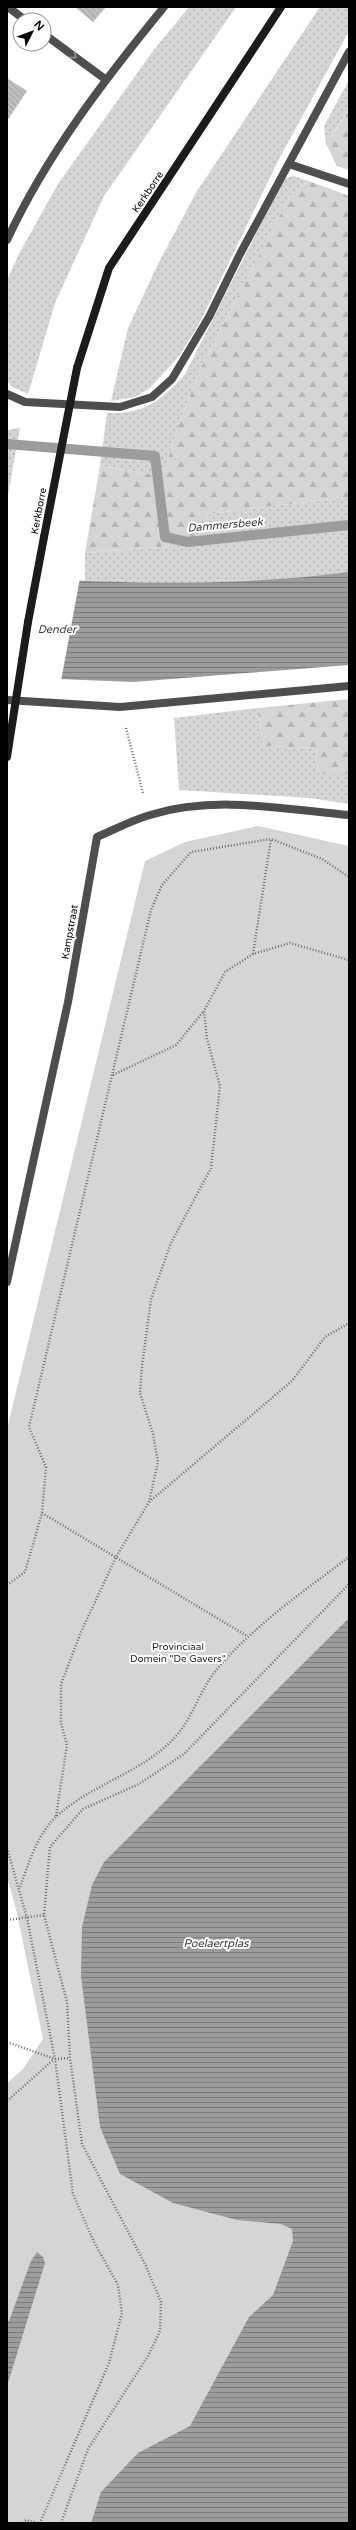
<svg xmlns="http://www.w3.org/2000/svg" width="356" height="2530" viewBox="0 0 356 2530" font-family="'Varela Round',sans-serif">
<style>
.grass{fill:url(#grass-dots)}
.forest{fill:url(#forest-firs)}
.park{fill:#d5d5d5}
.water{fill:url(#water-rules)}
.pier{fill:#fff}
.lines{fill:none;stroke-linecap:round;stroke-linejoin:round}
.stream{stroke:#9c9c9c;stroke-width:10}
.building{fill:url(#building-back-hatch)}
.path{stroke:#707070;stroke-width:2.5;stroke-dasharray:1 2;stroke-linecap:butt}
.lane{stroke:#4e4e4e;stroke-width:8}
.street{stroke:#4e4e4e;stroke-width:8}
.secondary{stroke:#1b1b1b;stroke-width:8}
.secondary-bridge{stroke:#1b1b1b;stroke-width:8}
.oneway{stroke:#959595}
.labels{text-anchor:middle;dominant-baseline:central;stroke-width:4;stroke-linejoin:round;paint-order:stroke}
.street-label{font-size:10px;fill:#000;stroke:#fff}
.park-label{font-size:10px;fill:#2c2c2c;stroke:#fff}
.water-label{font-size:11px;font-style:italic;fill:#3d3d3d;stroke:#fff}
</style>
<defs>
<pattern id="grass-dots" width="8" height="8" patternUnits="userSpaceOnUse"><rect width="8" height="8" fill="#d5d5d5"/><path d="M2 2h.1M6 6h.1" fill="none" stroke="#b5b5b5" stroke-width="1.8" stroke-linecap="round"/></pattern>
<pattern id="forest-firs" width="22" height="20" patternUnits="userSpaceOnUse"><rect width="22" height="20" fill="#d5d5d5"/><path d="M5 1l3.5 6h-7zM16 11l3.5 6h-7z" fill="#b5b5b5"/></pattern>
<pattern id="water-rules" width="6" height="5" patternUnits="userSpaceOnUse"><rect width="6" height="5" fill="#9c9c9c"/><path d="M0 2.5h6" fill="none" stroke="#7d7d7d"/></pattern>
<pattern id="building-back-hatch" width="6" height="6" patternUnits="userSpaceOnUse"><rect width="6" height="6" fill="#bebebe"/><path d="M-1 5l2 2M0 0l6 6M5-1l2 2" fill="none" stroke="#a2a2a2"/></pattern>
</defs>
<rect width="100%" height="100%" fill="#fff"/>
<path class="grass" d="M189,7H236L104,196L55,303L28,394L12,387L7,381V280L20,252L58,184L153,51Z
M320,7H349V31L279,159L198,326L179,356L150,388L135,397L111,401L128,328L158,264L197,191Z
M349,80V109L326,144L324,126Z
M293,176L309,181L291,194L201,367L176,432L163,476L100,466L107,413C145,414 160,402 185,374L284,179Z
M20,428L7,501V430Z
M349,497V572C258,584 176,585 85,581V553L211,543L207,514Z
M258,708L263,746L316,748L318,774H349V804L310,798L179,790L174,718Z"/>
<path class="forest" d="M349,110V170L337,166L326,144Z
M309,181L349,196V497L207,514L212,543L85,553L100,466L163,476L176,432L201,367L291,194Z
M349,699V774H318L316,748L263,746L258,708Z"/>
<path class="park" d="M258,826L349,846V2523H7V2083L23,2069L43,2039L16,1909L7,1877V1429L145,861L185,842Z"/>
<path class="water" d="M349,572V665L134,682L7,677L69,580C163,585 255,584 349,572Z
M349,1618V2523H91L101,2492L138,2453L190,2426L249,2317L273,2295L293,2241L292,2229L281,2224L237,2220L173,2203L120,2174L100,2127L81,1976L82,1927L92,1885L104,1862Z
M37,2252L43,2257L45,2263L7,2386V2321H9L31,2261Z"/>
<path class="pier" d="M7,572L80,578L61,681L7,679Z"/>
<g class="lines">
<path class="stream" d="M7,444L155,456L165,537L188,542L349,525"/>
</g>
<path class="building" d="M75,7H106L93,22Z
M7,78L27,91L7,121Z"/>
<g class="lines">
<path class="path" d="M126,728L143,793
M253,954L271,839
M113,1075L176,1045L203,1012
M149,1502L292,1381L325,1337L349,1323
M42,1513L247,1636
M7,1585L25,1572L42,1513L46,1467L29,1427L151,910L162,885L191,852L271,839L322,859L349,877
M56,1816L67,1745L61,1723V1684L81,1632L116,1557L149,1502L158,1462L153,1434L140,1393L142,1366L151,1299L171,1243L211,1168L220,1086L207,1039L204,1011L225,972L253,954L290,943L349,960
M7,1848L27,1918L55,2059L73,2194L94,2242L118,2285L122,2313L109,2363L40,2523
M20,1887C29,1863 37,1834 57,1816C93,1783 145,1772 177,1735C194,1715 201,1687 218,1668C256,1624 304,1591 349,1557
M7,1920L44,1915
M7,2042L55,2059L70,2058
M7,2101L54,2059
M23,2523L26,2520L37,2523
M61,2523L88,2449L148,2356L160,2331L161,2302L145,2264L82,2144L70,2058L67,2002L44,1915L50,1847L83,1809L139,1784L184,1754L349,1584"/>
<path class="lane" d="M7,700L120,707L349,686"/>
<path class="street" d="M8,7L25,20
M44,34L105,79
M289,164L349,184
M7,240C47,154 105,79 164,7
M7,394L25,402L120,407L152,397L172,379L209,317L240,254L349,52
M7,1282L68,1002L97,837C114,830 132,820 150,815C214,795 284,809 349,815"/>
<path class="secondary" d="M77,368L109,268L281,7
M28,622L44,537"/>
<path class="secondary-bridge" d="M44,537L77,368
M7,757L28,622"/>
</g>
<defs><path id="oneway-chevron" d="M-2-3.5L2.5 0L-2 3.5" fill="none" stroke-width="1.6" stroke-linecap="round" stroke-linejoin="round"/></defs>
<use class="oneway" href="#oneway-chevron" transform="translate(74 56) rotate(37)"/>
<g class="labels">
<g class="street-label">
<text transform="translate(148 192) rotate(-56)">Kerkborre</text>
<text transform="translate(39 511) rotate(-79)">Kerkborre</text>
<text transform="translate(70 932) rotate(-80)">Kampstraat</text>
</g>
<g class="park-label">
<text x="178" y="1647">Provinciaal<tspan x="178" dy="12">Domein "De Gavers"</tspan></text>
</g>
<g class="water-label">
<text transform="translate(225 525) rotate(-5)">Dammersbeek</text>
<text x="57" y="629">Dender</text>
<text x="216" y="1943">Poelaertplas</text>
</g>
</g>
<rect width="356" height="2530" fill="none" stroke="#000000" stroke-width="16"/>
<g transform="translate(32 32) rotate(48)"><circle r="19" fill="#ffffff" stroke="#999999"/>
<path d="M0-3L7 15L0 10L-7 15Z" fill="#000000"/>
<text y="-6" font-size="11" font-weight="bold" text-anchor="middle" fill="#000000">N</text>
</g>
</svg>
